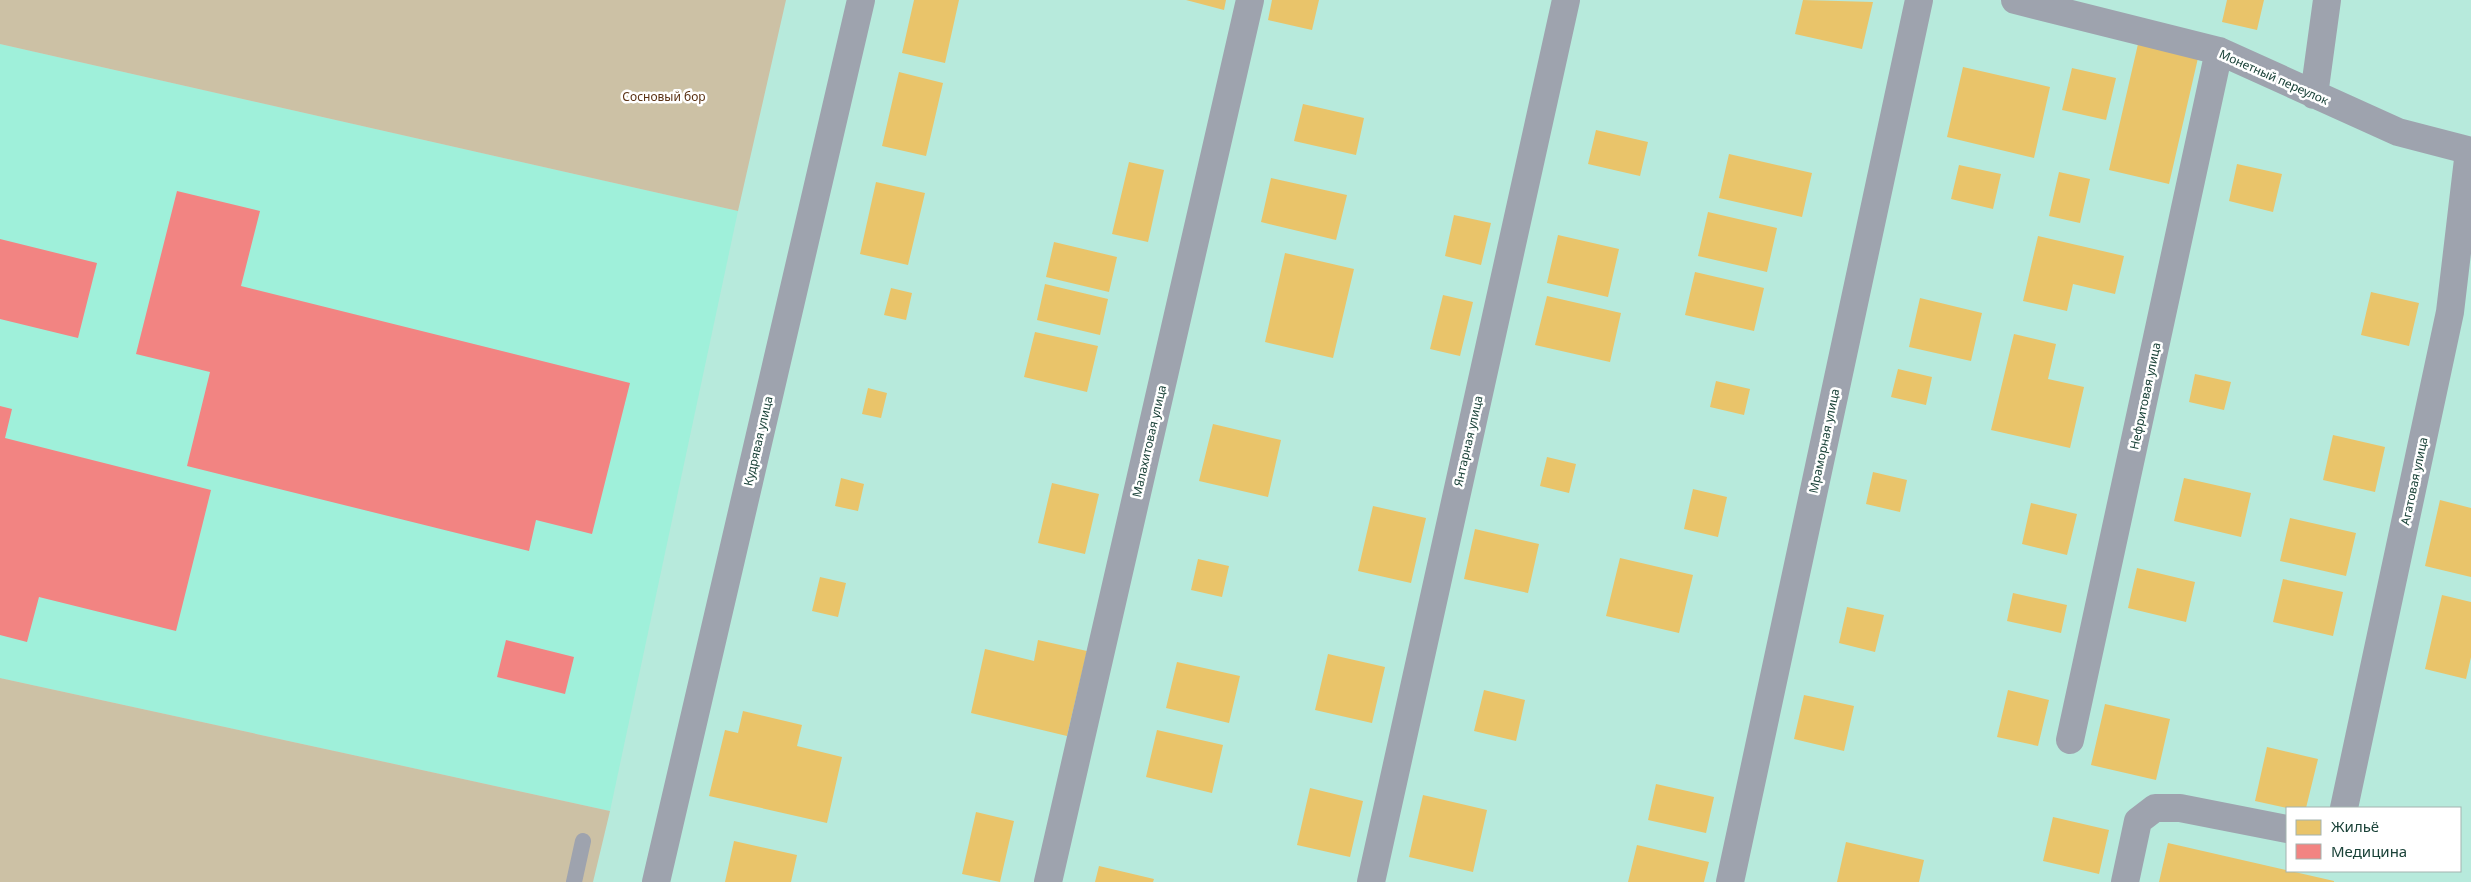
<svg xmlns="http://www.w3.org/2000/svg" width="2471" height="882" viewBox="0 0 2471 882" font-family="'Noto Sans',sans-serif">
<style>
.built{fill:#9ff0da}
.forest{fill:#ccc1a5}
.homes{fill:#e9c46a}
.health{fill:#f28482}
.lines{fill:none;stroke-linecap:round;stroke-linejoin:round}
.service{stroke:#9ea3ae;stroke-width:16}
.minor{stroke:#9ea3ae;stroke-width:28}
.labels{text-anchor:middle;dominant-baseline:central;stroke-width:5;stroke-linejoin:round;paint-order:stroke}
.street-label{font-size:12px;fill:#1a4238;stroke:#fff}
.park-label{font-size:12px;fill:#5a3113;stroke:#fff}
</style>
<rect width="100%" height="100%" fill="#b7eadc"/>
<path class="built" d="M0,44L738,211L610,811L0,678Z"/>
<path class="forest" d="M0,0H786L738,211L0,44Z
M0,678L610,811L593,882H0Z"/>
<path class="homes" d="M914,0H959L945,63L902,53Z
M1186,0H1226L1224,10Z
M1272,0H1319L1312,30L1268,20Z
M1803,0L1873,2L1862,49L1795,34Z
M2227,0H2264L2257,30L2222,22Z
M2138,44L2198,58L2169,184L2109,170Z
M1963,67L2050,87L2034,158L1947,137Z
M2072,68L2116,78L2106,120L2062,110Z
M899,72L943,83L926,156L882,146Z
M1303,104L1364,118L1356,155L1294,141Z
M1596,130L1648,142L1640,176L1588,164Z
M1729,154L1812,173L1802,217L1719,198Z
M1129,162L1164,170L1148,242L1112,234Z
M2237,164L2282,174L2273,212L2229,201Z
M1959,165L2001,174L1993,209L1951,199Z
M2059,172L2090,179L2080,223L2049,216Z
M1271,178L1347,195L1336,240L1261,222Z
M876,182L925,193L908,265L860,254Z
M1708,212L1777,228L1767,272L1698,256Z
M1454,215L1491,223L1481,265L1445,256Z
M1558,235L1619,249L1608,297L1547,283Z
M2038,236L2124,256L2115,294L2073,284L2067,311L2023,301Z
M1054,242L1117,257L1109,292L1046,277Z
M1285,253L1354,269L1333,358L1265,342Z
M1695,272L1764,288L1754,331L1685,315Z
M1045,284L1108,299L1100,335L1037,320Z
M891,288L912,293L906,320L884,315Z
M2371,292L2419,303L2409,346L2361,335Z
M1443,295L1473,302L1460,356L1430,349Z
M1547,296L1621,313L1610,362L1535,345Z
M1920,298L1982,313L1971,361L1909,347Z
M1035,332L1098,346L1087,392L1024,377Z
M2014,334L2056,344L2048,379L2084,387L2070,448L1991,430Z
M1898,369L1932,377L1926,405L1891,397Z
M2195,374L2231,382L2224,410L2189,402Z
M1716,381L1750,389L1744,415L1710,407Z
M868,388L887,393L881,418L862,414Z
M1213,424L1281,440L1268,497L1199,481Z
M2333,435L2385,447L2375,492L2323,480Z
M1547,457L1576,464L1569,493L1540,486Z
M1873,472L1907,480L1900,512L1866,504Z
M841,478L864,484L858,511L835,506Z
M2184,478L2251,493L2241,537L2174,521Z
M1052,483L1099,494L1085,554L1038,543Z
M1693,489L1727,497L1718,537L1684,529Z
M2440,500L2471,508V577L2425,566Z
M2031,503L2077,514L2067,555L2022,544Z
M1373,506L1426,518L1411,583L1358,571Z
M2290,518L2356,533L2346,576L2280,561Z
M1475,529L1539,544L1528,593L1464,579Z
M1620,558L1693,575L1679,633L1606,616Z
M1198,559L1229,566L1222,597L1191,590Z
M2137,568L2195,582L2186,622L2128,608Z
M820,577L846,583L838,617L812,611Z
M2283,579L2343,592L2333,636L2273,622Z
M2013,593L2067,605L2061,633L2007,621Z
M2442,595L2471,602V657L2466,679L2425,669Z
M1847,607L1884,615L1875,652L1839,643Z
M1038,640L1087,651L1067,736L971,713L985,649L1034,661Z
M1328,654L1385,667L1372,723L1315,710Z
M1177,662L1240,676L1229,723L1166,708Z
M1484,690L1525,700L1516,741L1474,731Z
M2008,690L2049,700L2038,746L1997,737Z
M1804,695L1854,706L1844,751L1794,739Z
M2105,704L2170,719L2156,780L2091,765Z
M743,711L802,725L797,746L842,757L827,823L709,796L725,730L738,733Z
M1157,730L1223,745L1212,793L1146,777Z
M2267,747L2318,759L2306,808H2287L2255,801Z
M1656,784L1714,797L1706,833L1648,820Z
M1310,788L1363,801L1350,857L1297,845Z
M1423,795L1487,810L1473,872L1409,857Z
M976,812L1014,821L1000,882L962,874Z
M2053,817L2109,830L2099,874L2043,861Z
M734,841L797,855L791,882H725Z
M1846,842L1924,860L1919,882H1837Z
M2168,843L2334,881V882H2159Z
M1637,845L1709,862L1704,882H1628Z
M1099,866L1154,879L1153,882H1095Z"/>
<path class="health" d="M177,191L260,211L241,286L630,383L592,534L536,520L529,551L187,466L210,372L136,354Z
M0,239L97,263L78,338L0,319Z
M0,406L12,409L5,438L211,490L176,631L39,597L27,642L0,635Z
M506,640L574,657L565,694L497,677Z"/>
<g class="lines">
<path class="service" d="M574,882L583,841"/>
<path class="minor" d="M2015,0L2219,51L2398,132L2471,151
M2314,95L2327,0
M2070,740L2219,51
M2344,808L2450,312L2469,151
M656,882L861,0
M1048,882L1250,0
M1371,882L1566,0
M1730,882L1919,0
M2125,882L2138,821L2155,808H2180L2287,829"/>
</g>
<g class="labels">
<g class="street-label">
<text transform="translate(2274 77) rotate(24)">Монетный переулок</text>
<text transform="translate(2145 396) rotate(-78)">Нефритовая улица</text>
<text transform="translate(758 441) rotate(-77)">Кудрявая улица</text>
<text transform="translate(1149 441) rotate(-77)">Малахитовая улица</text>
<text transform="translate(1468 441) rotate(-77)">Янтарная улица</text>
<text transform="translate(1824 441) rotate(-78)">Мраморная улица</text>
<text transform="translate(2414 481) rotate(-78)">Агатовая улица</text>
</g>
<g class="park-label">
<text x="664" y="96">Сосновый бор</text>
</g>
</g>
<rect x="2286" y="807" width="175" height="65" fill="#ffffff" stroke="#a3b3af"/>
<rect x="2296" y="820" width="25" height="15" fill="#e9c46a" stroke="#a3b3af"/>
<text x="2331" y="832" font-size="15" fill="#1a4238">Жильё</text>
<rect x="2296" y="844" width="25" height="15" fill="#f28482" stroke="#a3b3af"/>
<text x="2331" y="857" font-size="15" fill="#1a4238">Медицина</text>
</svg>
